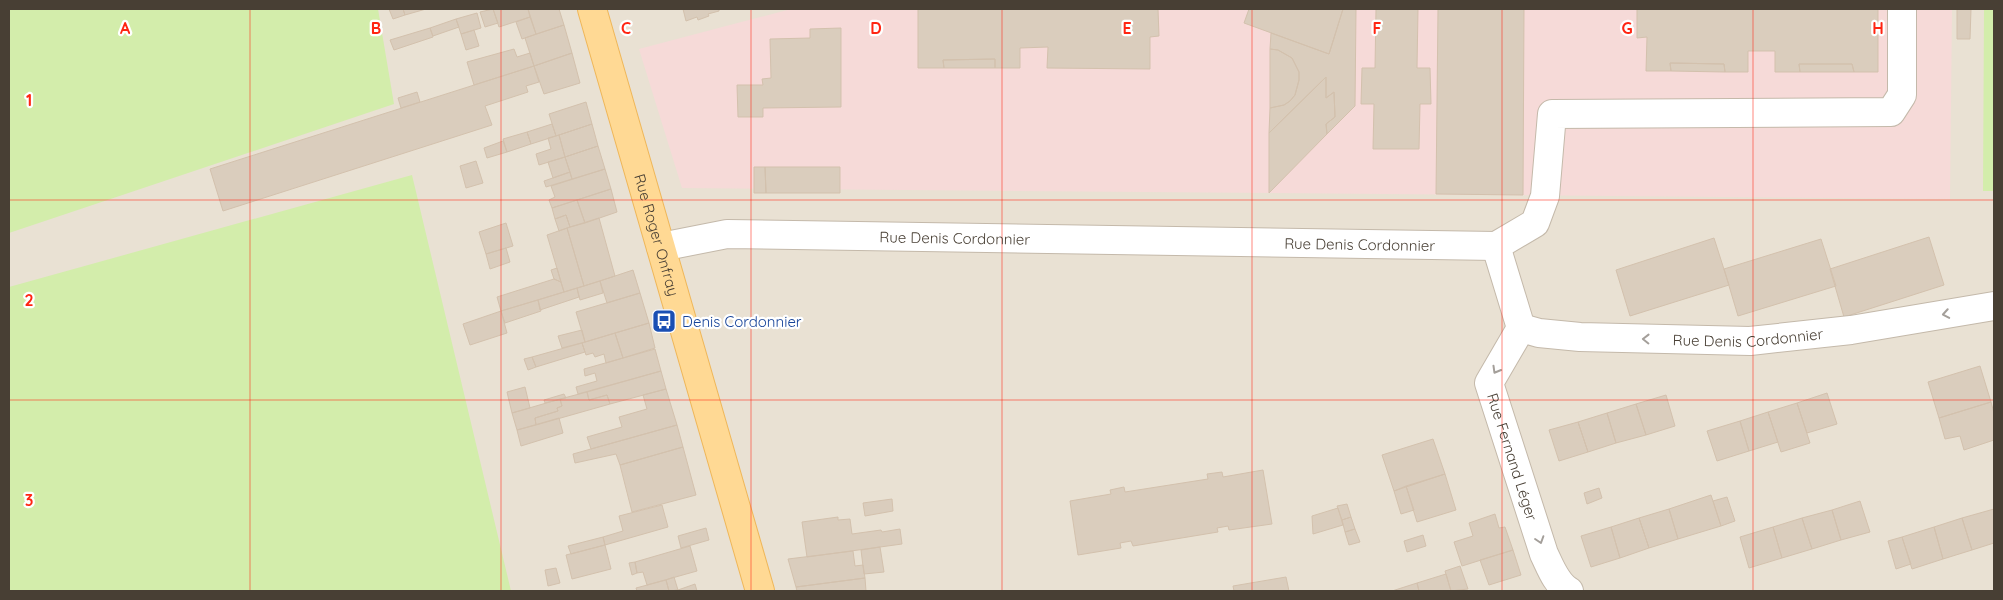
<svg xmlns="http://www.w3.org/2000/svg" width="2003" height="600" viewBox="0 0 2003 600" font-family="Quicksand,sans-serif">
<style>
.residential{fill:#e9e1d3}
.medical{fill:#f6dad8}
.green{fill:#d3edab}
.building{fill:#dacdbd;stroke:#d3c1ad}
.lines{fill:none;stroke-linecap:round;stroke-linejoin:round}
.minor-casing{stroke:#c4b9aa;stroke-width:30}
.major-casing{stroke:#efb75a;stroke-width:30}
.minor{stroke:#fff;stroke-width:28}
.major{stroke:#ffd994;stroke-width:28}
.oneway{stroke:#a49f9a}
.grid{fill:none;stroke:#ff2512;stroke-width:1;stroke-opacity:0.55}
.labels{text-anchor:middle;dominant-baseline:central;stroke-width:4.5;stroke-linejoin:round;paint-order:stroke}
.street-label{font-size:15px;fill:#483f34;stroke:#fff}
.transit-label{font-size:15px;fill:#164399;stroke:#fff;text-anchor:start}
.grid-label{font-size:16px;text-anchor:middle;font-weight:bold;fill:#ff2512;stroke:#fff;stroke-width:4.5;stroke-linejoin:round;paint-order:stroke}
</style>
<rect width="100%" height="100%" fill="#f4efe6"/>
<path class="residential" d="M9,9H1994V591H9Z"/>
<path class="medical" d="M791,9H1952L1950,199L682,188L639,49Z"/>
<path class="green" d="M9,9H378L394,104L9,233Z
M1984,9H1994V191H1983Z
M412,175L511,591H9V287Z"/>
<path class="building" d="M389,9H403L405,15L393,19Z
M403,9H426L405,15Z
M493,9L498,23L485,27L480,12Z
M493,9H528L530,17L499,27Z
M528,9H559L564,25L536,34Z
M683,9H719V11L708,14L709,16L698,20L697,17L686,21Z
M918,9H1158L1159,36L1150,37V69L1047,68L1048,47L1020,48V68H995V59L943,60L944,68H918Z
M1249,9H1343L1329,54L1244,23Z
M1343,9H1356L1355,106L1327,134L1326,124L1335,117L1334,92L1326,98V77L1269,133L1270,108L1284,105L1290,101L1295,95L1299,80V72L1292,58L1278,50L1270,49L1271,33L1329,54Z
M1376,9H1418L1417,68H1430L1431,104H1420L1419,149H1373L1374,104H1361L1362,68H1375Z
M1438,9H1524L1523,195L1436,194Z
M1637,9H1878V72H1854L1852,64H1799L1800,72H1775V51H1748V72H1725L1724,64L1670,63L1671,71H1646L1647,37L1637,38Z
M1957,9H1971L1970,39H1957Z
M477,13L481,28L461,34L456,19Z
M530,17L536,34L522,39L516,22Z
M456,19L459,27L433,36L430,28Z
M564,25L572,53L534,66L525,38Z
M430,28L433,37L394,50L390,40Z
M841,28V107L763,108V117H738L737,85H763L762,79L771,78L770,39L810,38V29Z
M474,30L479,46L466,50L461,34Z
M514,49L517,57L530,53L534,66L474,85L467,62Z
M1270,49L1278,50L1292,58L1299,72V80L1295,95L1290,101L1284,105L1270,108Z
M572,53L580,83L544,94L534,66Z
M995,59V68H944L943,60Z
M1670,63L1724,64L1725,72L1671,71Z
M1799,64H1852L1854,72H1800Z
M534,66L539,82L526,86L528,92L485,106L492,125L223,211L210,169Z
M1326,77V98L1334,92L1335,117L1326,124L1327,134L1269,193V133Z
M417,92L420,102L401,108L398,98Z
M586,102L592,124L556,136L549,114Z
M552,124L556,136L531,144L527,132Z
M592,124L598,146L565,157L559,135Z
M527,132L531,144L507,152L503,139Z
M559,135L565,157L539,165L536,154L551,149L548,138Z
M503,141L507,152L487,158L484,148Z
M598,146L605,169L572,179L565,157Z
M565,157L570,172L553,178L548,162Z
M476,161L483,183L466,188L460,166Z
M754,167H765L766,193H754Z
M765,167H840V193H766Z
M605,169L611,189L552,208L549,200L555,197L551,186Z
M570,172L572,179L546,187L544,181Z
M611,189L617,212L585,223L577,200Z
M577,200L585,223L570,227L566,215L555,219L552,208Z
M566,215L570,227L559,231L555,219Z
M599,218L615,276L584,286L567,228Z
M506,223L513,246L486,254L479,232Z
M567,228L584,286L564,292L547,235Z
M1929,237L1944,285L1844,317L1830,269Z
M1714,238L1729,285L1630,316L1616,270Z
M1821,239L1836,286L1738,316L1724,269Z
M506,248L510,262L490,269L486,254Z
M557,268L561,282L554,279L551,270Z
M633,270L640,293L607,303L600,281Z
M554,279L561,282L564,292L501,311L497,297Z
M600,281L603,293L580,300L577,288Z
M577,288L579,297L540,310L538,300Z
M640,293L649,323L585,342L576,312Z
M538,300L541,311L505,323L501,311Z
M501,311L507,333L470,345L463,324Z
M649,323L655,348L623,358L615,333Z
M582,330L585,342L562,348L558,336Z
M615,333L623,358L606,363L604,354L595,357L593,353L586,355L582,343Z
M582,343L585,352L536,367L532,357Z
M655,349L661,371L578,394L576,387L597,381L595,373L585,376L584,369Z
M532,357L536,367L528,370L524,359Z
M1980,366L1991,402L1939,418L1928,382Z
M661,371L666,389L610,404L607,395L589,400L587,392Z
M525,387L530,408L512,413L507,392Z
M666,389L677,425L591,449L587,437L622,427L619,417L647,409L643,395Z
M587,392L589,400L607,395L610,404L536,425L535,418L558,411L557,408L562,406L560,399Z
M1827,393L1837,424L1807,433L1797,403Z
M564,394L566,398L545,403L544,400Z
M1666,395L1675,426L1646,435L1636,404Z
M560,399L562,406L557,408L558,411L535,418L536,425L517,430L512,413Z
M1991,402L1994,413V440L1964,450L1960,436L1945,439L1939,418Z
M1797,403L1810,443L1781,452L1768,412Z
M1636,404L1646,435L1616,443L1607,413Z
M1768,412L1778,442L1749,451L1740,421Z
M1607,413L1616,443L1588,452L1578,422Z
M559,418L563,433L521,446L517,430Z
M1740,421L1749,451L1717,461L1707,431Z
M1578,422L1588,452L1559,461L1549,430Z
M677,425L683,447L620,465L616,454L575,463L573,454Z
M1433,439L1445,474L1394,491L1382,455Z
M683,447L696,495L632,512L620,465Z
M1263,470L1272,524L1229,530L1228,526L1217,528L1218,532L1133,546L1131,541L1120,543L1121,548L1078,555L1070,501L1111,494L1110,490L1124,487L1125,492L1208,479L1207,474L1222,472L1223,477Z
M1445,474L1456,510L1417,522L1406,486Z
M1406,486L1414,510L1401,514L1394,491Z
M1599,488L1602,498L1587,504L1584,493Z
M1711,495L1721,526L1678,539L1669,509Z
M1727,497L1735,521L1721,526L1713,501Z
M892,499L893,511L865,516L863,503Z
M1860,501L1870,532L1841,540L1832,510Z
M1347,504L1351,517L1342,520L1337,506Z
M662,505L668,527L605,545L603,537L623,531L619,516Z
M1338,508L1343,525L1313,534L1312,516Z
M1669,509L1678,539L1649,548L1639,518Z
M1994,509V543L1972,550L1962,518Z
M1832,510L1841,540L1812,549L1802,518Z
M1495,514L1499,528L1505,527L1513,550L1462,566L1454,542L1473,536L1469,523Z
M838,517V520L850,519L852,534L881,530L882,532L900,529L902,544L807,557L802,522Z
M1351,517L1355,529L1345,532L1342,520Z
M1639,518L1649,548L1620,558L1611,527Z
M1802,518L1812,549L1782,558L1773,527Z
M1962,518L1972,550L1943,559L1934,527Z
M1611,527L1620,558L1591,567L1581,536Z
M1773,527L1782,558L1749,568L1740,537Z
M1934,527L1943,559L1912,569L1902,537Z
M706,528L709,540L681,548L678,536Z
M1355,529L1360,542L1349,545L1345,532Z
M1423,535L1426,546L1407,552L1404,541Z
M603,537L605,545L571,554L568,546Z
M1902,537L1911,564L1896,569L1888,541Z
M605,545L611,569L572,579L566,555Z
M690,546L697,571L647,585L643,572L637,573L635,562Z
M880,547L884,572L864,574L861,550Z
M1513,550L1521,575L1489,585L1480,560Z
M853,551L855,566L863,565L865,578L796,587L788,559Z
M635,562L637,573L632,575L629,563Z
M1460,566L1468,589L1451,591L1445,571Z
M556,568L560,583L548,586L545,570Z
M1446,574L1451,591H1419L1417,583Z
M674,577L678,590L669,591L666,580Z
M1286,577L1289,591H1234L1233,586Z
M865,578L866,591H797L796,587Z
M666,580L669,591H637L636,588Z
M1417,583L1419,591H1392Z
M695,584L697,591H672L678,590Z"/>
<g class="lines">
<g class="minor-casing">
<g id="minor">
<path d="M1496,246L1535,223L1545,196L1552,114L1891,112L1902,95V9"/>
<path d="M1496,246L1521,328"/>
<path id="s1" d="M661,247L727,234L1496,246"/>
<path id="s2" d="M1521,328L1539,333L1580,337L1750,341L1851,330L1994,306"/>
<path id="s3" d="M1521,328L1489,383L1544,554C1550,566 1556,584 1569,591"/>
</g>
</g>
<g class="major-casing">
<g id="major">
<path id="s4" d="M592,9L760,591"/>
</g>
</g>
<use href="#minor" class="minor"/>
<use href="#major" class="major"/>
</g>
<defs><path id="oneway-chevron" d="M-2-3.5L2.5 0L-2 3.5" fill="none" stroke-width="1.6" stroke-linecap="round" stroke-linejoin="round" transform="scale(1.25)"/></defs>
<g class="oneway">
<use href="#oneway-chevron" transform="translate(1946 314) rotate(170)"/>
<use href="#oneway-chevron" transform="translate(1646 339) rotate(-179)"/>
<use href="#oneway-chevron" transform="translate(1496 370) rotate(120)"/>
<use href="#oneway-chevron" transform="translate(1540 540) rotate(72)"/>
</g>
<path class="grid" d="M250,9V591M501,9V591M751,9V591M1002,9V591M1252,9V591M1502,9V591M1753,9V591M9,200H1994M9,400H1994"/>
<defs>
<g id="bus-square" transform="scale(1.25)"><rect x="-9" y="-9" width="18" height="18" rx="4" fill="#1a4fb4" stroke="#fff"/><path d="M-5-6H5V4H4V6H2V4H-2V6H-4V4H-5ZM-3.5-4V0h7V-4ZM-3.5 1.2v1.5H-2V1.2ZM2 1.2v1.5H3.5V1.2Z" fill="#fff"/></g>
</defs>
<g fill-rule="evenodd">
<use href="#bus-square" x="664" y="321"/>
</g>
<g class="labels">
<g class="street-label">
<text stroke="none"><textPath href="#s4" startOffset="235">Rue Roger Onfray</textPath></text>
<text stroke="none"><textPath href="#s1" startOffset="295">Rue Denis Cordonnier</textPath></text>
<text stroke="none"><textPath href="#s1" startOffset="700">Rue Denis Cordonnier</textPath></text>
<text stroke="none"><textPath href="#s2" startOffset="228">Rue Denis Cordonnier</textPath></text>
<text stroke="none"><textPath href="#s3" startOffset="141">Rue Fernand Léger</textPath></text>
</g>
<g class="transit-label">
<text x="682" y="321">Denis Cordonnier</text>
</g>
</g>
<g class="grid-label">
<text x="125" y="34">A</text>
<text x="376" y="34">B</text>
<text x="626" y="34">C</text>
<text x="876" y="34">D</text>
<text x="1127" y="34">E</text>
<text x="1377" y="34">F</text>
<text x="1627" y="34">G</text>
<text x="1878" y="34">H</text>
<text x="29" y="106">1</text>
<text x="29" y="306">2</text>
<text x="29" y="506">3</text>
</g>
<rect width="2003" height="600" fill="none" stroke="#483f34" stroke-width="20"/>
</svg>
